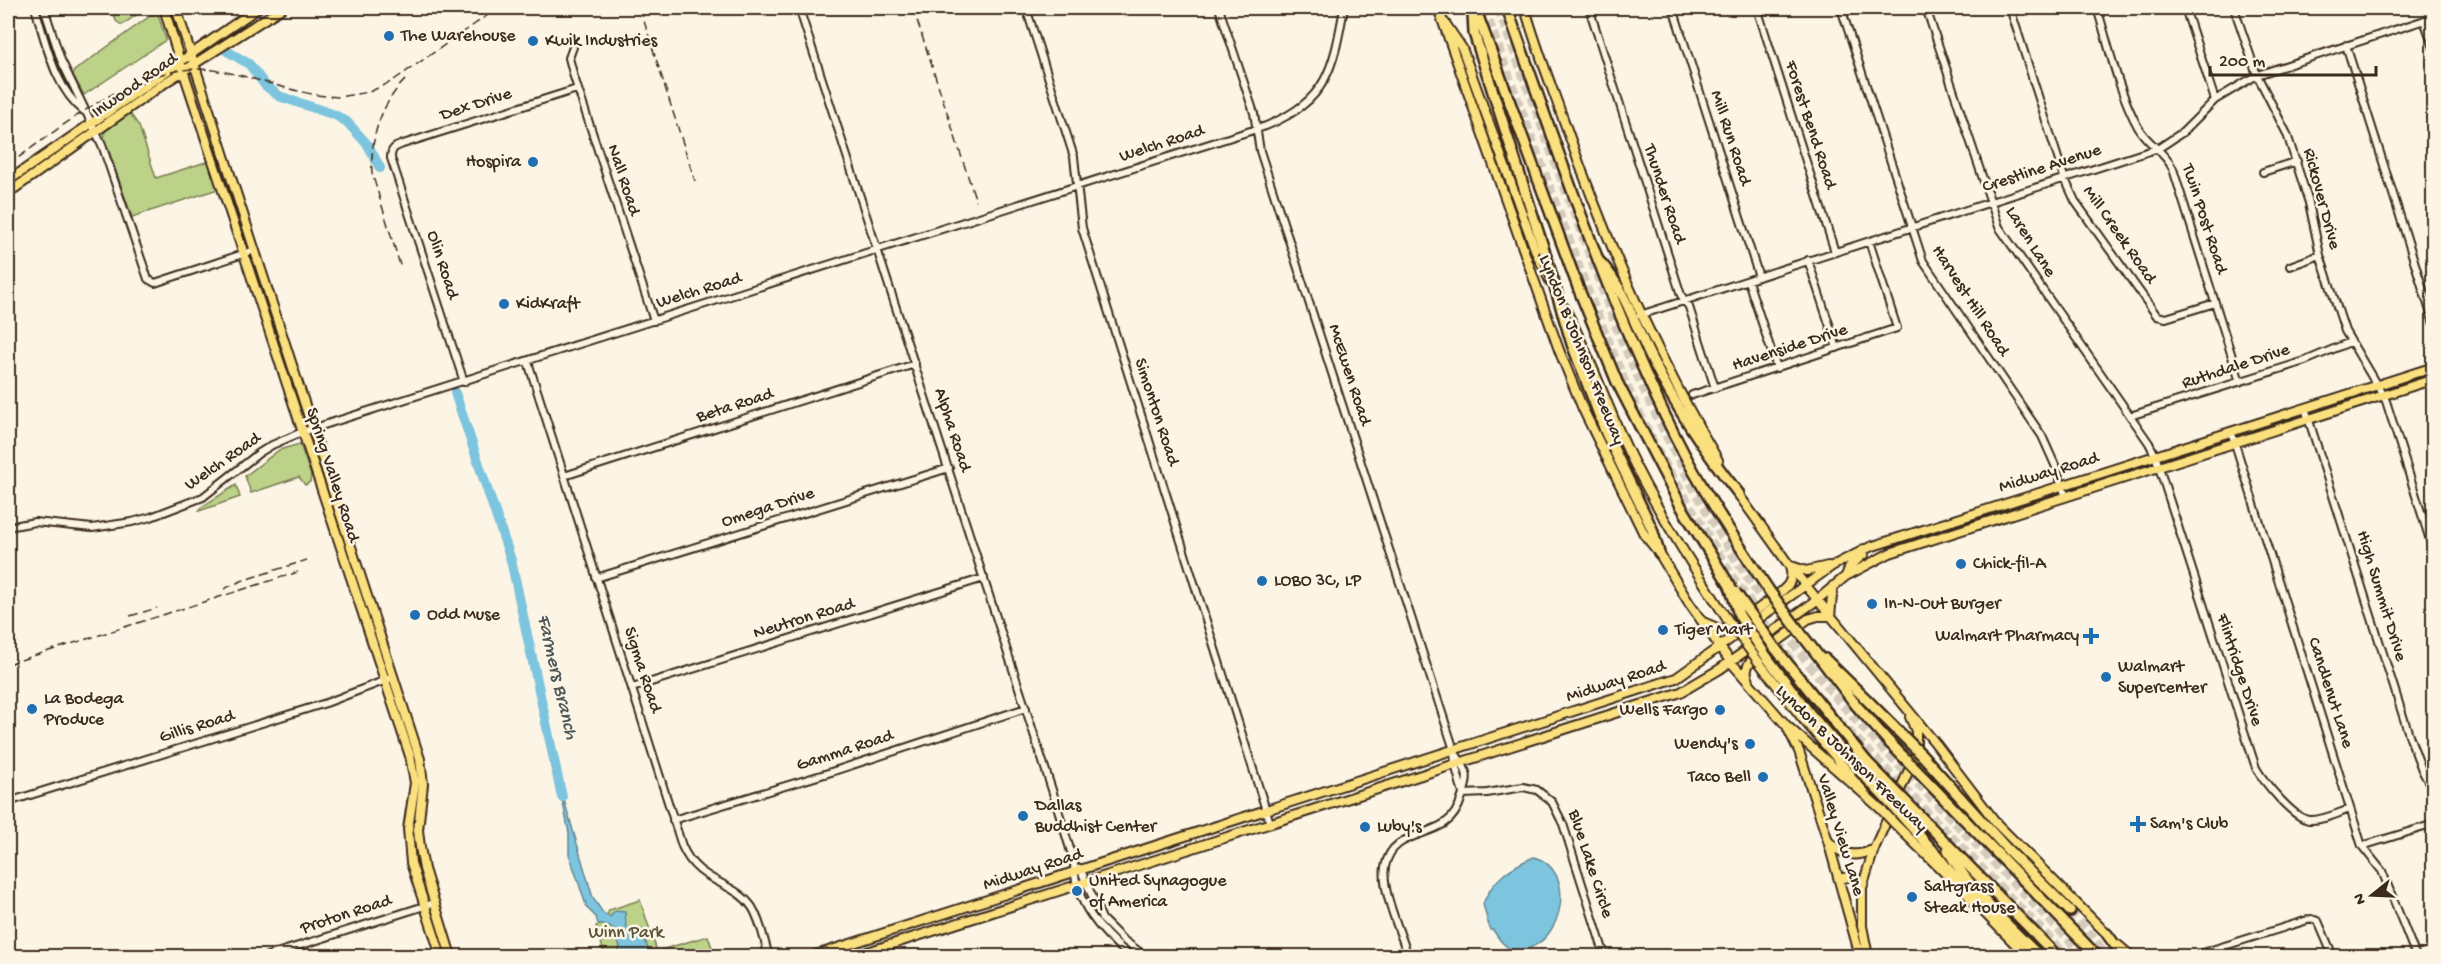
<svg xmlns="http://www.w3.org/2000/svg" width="2441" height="964" viewBox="0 0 2441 964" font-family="'Gochi Hand',sans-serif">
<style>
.green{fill:#bcd289;stroke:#7c7e54;stroke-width:1.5}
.water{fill:#7dc5de;stroke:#638791;stroke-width:1.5}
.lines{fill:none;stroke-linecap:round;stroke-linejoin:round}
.river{stroke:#7dc5de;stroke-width:10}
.highway-tunnel{stroke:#d5ccbd;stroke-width:9;stroke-dasharray:9 4.5;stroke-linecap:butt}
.minor-casing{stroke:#3b2a1e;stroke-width:10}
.major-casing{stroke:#3b2a1e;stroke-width:12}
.highway-casing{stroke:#3b2a1e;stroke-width:14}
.minor{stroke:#fcf5e5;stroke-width:6}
.major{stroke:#fbe080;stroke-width:8}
.highway{stroke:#fbe080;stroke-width:9}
.rail{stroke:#3b2a1e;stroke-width:1.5;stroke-dasharray:9 4.5;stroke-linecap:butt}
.major-bridge-casing{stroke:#3b2a1e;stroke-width:12;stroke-linecap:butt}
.highway-bridge-casing{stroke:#3b2a1e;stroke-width:14;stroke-linecap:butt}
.major-bridge{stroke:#fbe080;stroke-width:8}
.highway-bridge{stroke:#fbe080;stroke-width:9}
.poi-dot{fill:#1f6fb2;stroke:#fcf5e5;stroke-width:2}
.labels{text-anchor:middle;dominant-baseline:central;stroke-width:5;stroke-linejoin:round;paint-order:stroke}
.poi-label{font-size:18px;fill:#3b2a1e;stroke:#fcf5e5;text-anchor:start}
.street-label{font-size:18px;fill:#3b2a1e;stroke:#fcf5e5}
.park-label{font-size:18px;fill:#5b5439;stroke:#fcf5e5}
.water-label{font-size:20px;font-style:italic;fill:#4f5858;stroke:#fcf5e5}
</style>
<rect width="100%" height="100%" fill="#fcf5e5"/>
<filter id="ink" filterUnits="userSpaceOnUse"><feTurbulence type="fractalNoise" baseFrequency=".0167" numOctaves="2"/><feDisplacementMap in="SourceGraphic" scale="12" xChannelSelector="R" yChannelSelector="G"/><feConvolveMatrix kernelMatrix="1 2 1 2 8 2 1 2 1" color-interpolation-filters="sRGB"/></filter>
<g filter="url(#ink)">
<path class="green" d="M112,8L125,10L146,8L122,25L116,21Z
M157,11L166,40L84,95L73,75L74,71Z
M129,112L139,126L156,178L209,161L218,189L132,217L104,137L105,129Z
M300,444L311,476L310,482L305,485L299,477L251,493L245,476L279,450Z
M236,485L240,497L199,511L200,508Z
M640,900L657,951L708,936L715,956H605L596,926L604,924L609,910Z"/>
<path class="water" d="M559,783L593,898L603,913L610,917L615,911L625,912L626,926L630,930L638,928L642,930L650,956H617L620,946L616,940L617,933L610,927L598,924L596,917L587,908L569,854V833Z
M1534,857C1577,869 1564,941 1525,949C1519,950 1523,952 1517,951C1505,949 1499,939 1493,930H1490L1483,904C1492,880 1510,867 1534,857Z"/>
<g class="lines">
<path class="river" d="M227,51L249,64L265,85L279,96L335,115L347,122L368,145L380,168
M455,393L511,560L562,797"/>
<path class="highway-tunnel" d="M1484,8L1586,286L1624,380L1657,450L1735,581L1792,662
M1498,8L1617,329C1669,452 1735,572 1819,677C1854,721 1894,760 1933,800C1984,852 2034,905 2085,956
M1838,720L2067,956
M2070,911L2092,936L2107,956"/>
<g class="minor-casing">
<path id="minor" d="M35,8C46,42 54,88 84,111
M44,8L61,60L102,145L148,279L155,283L161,281L255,250
M799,8L1053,793L1074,862C1074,903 1101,932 1130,956
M1026,8L1074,157L1082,228L1270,823
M1219,8L1254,113L1260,151L1454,750L1455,764L1463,794
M1589,8L1681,295L1689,307L1715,388
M1673,8L1759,277
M1757,8L1835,252
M1841,8L1923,261L2042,436L2055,465L2066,497
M1926,8L1999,227L2149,443L2155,455L2256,768C2264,782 2293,818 2309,820C2322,821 2338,813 2350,809
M2010,8L2064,177L2075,201L2157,316L2166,318L2215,303
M2097,8C2109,46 2118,91 2138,127C2147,144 2164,150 2173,169L2240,382
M2185,8L2215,100
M2234,8L2257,75L2287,134L2309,203L2320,255L2345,331L2386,401L2434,553
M2424,20L2434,48
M2346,45L2434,324
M573,47L569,58L574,77L654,321
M2263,172L2297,161
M1808,260L1837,348
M2290,266L2320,255
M1748,281L1777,368
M1640,315L2159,148L2183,132L2215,100L2257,75L2434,17
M528,362L682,846C698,884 733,880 752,907C761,921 764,941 769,956
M464,382L391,158C391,148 395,147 403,144L577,89
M1692,395L1897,328L1869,241
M2305,408L2410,738L2422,770L2434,792
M2130,416L2305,361L2350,342
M2231,431L2362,846L2382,871L2416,956
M564,476L915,364
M8,527L35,522L92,528L132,522L151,517L203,497L259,453L272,445L302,432L1266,126C1328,100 1333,69 1344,8
M596,578L949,468
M632,688L984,578
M1463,794L1487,793L1523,787L1537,790L1552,802L1563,824L1605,956
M8,802L326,703L394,677
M673,820L828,773L1026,708
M2362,846L2434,824
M1080,868L1102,919L1122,939L1145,956
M267,956L434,903
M1408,956C1401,933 1381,891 1385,867C1391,834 1422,838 1445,823C1454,817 1459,807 1462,797C1471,774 1467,771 1454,751
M2198,956L2202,953L2311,919L2318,921L2333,956"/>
</g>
<g class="major-casing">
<path id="major" d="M164,8L178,55L410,756L415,783L408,829L411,863L441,956
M176,8L420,759L423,784L418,830L420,847L424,869L451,956
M1438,8L1559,350L1583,409L1644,534L1659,553L1689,603L1730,661L1786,725L1881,809
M1525,8C1536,47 1551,85 1565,124C1606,241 1654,353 1718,460
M1445,23L1462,48L1536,252L1551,283
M8,181L258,8
M8,193L166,82L282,8
M1564,307C1590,354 1606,405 1629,453C1657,511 1692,565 1727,619
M1736,491L1789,565L1936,744L1997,824L2109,936
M1791,566L1806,571L1828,566
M1846,576L1850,566L1864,554V549
M1830,616L1833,586
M1703,622L1722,630C1735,626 1780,595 1788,585C1792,579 1792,573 1790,567
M1758,661L1803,719L1864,790
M1749,681C1746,674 1745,668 1751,661L1808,619L1818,616H1830
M1788,729L1799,751L1828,841L1860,956
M1894,823L1954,882
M1829,842C1842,856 1857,858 1874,849
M1839,879L1853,876L1858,880L1862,888
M1971,899L2027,956
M2118,945L2131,956
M813,956L1676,678L1832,566L1870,547L2434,367
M855,956L1681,692L1720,669L1817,600L1846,576L1890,553L2434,379
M1868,956L1862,926V888L1874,849L1916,754V731L1910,717"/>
</g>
<g class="highway-casing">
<path id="highway" d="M1475,8L1579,290L1617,382L1681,506L1730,586
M1507,8C1558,151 1606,297 1674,434C1701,489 1736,541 1770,592
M1473,13L1474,33L1544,250
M1601,263C1624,288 1635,325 1650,356C1675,405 1704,451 1739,494
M1572,344L1606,433L1652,529L1659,553
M1799,631L1856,705L1889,742
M1775,648L1867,762
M1766,656L1810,714L1859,770
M1825,659L1866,699
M1922,755L2007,849L2070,911
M1924,778L2097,956
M1906,802L2057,956
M1899,813L1937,855L1974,902
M1948,850C1968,889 2008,925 2039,956
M2107,934L2123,956"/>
</g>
<use href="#minor" class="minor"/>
<use href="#major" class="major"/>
<use href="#highway" class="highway"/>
<path class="rail" d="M641,8L643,18L695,181
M913,8L976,201
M8,165C66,124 143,57 219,71C255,77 290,92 326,96L339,97L369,92L391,82L498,8
M400,265L372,173C370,137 381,103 407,78
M224,589L241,581L307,560
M130,616L157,608
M8,664L298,572"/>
<g class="major-bridge-casing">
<path id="major-bridge" d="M1727,619L1758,661
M1881,809L1894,823"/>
</g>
<g class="highway-bridge-casing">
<path id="highway-bridge" d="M1544,250L1572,344
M1730,586L1739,615L1766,656
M1735,592L1775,648
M1770,592L1799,631
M1866,699L1922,755
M1889,742L1924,778
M1867,762L1906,802
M1859,770L1899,813"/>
</g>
<use href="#major-bridge" class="major-bridge"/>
<use href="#highway-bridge" class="highway-bridge"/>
</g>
</g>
<g class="poi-dot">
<circle cx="389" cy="36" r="6"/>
<circle cx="533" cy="41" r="6"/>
<circle cx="533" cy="162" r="6"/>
<circle cx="504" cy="304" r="6"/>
<circle cx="1961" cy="564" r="6"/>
<circle cx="1262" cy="581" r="6"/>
<circle cx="1872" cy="604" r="6"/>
<circle cx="415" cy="615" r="6"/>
<circle cx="1663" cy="630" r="6"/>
<path d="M2088 627h6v6h6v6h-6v6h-6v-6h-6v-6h6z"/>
<circle cx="2106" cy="677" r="6"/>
<circle cx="32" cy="709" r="6"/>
<circle cx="1720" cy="710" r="6"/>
<circle cx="1750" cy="744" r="6"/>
<circle cx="1763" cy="777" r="6"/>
<circle cx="1023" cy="816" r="6"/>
<path d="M2135 815h6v6h6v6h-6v6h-6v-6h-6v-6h6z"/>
<circle cx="1365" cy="827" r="6"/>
<circle cx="1077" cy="891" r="6"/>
<circle cx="1912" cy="897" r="6"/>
</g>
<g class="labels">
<g class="poi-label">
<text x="401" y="36">The Warehouse</text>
<text x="545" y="41">Kwik Industries</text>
<text x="521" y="162" text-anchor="end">Hospira</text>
<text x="516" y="304">KidKraft</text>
<text x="1973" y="564">Chick-fil-A</text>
<text x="1274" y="581">LOBO 3C, LP</text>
<text x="1884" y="604">In-N-Out Burger</text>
<text x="427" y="615">Odd Muse</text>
<text x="1675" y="630">Tiger Mart</text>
<text x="2079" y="636" text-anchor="end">Walmart Pharmacy</text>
<text x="2118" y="667">Walmart<tspan x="2118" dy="21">Supercenter</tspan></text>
<text x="44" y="699">La Bodega<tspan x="44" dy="21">Produce</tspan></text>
<text x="1708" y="710" text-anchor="end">Wells Fargo</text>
<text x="1738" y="744" text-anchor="end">Wendy's</text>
<text x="1751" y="777" text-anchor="end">Taco Bell</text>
<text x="1035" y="806">Dallas<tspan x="1035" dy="21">Buddhist Center</tspan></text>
<text x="2150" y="824">Sam's Club</text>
<text x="1377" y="827">Luby's</text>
<text x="1089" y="881">United Synagogue<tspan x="1089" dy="21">of America</tspan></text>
<text x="1924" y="887">Saltgrass<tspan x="1924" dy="21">Steak House</tspan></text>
</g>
<g class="street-label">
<text transform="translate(135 86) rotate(-35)">Inwood Road</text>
<text transform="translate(476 105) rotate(-18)">Dex Drive</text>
<text transform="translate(1810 125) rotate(72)">Forest Bend Road</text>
<text transform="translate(1730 138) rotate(72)">Mill Run Road</text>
<text transform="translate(1162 144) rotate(-18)">Welch Road</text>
<text transform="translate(2042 169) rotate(-18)">Crestline Avenue</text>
<text transform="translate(623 180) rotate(72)">Nall Road</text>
<text transform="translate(1664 194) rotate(72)">Thunder Road</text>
<text transform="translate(2321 199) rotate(75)">Rickover Drive</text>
<text transform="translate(2204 219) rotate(72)">Twin Post Road</text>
<text transform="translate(2119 235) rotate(55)">Mill Creek Road</text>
<text transform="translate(2030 242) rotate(58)">Laren Lane</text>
<text transform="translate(442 265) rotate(72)">Olin Road</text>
<text transform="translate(699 291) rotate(-17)">Welch Road</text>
<text transform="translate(1970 301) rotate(57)">Harvest Hill Road</text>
<text transform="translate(1790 348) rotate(-18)">Havenside Drive</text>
<text transform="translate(1581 350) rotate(68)">Lyndon B Johnson Freeway</text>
<text transform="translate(2236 367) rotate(-18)">Ruthdale Drive</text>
<text transform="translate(1349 375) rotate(72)">McEwen Road</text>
<text transform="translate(735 406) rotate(-18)">Beta Road</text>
<text transform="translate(1156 412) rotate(72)">Simonton Road</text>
<text transform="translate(952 430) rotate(72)">Alpha Road</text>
<text transform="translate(223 462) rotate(-35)">Welch Road</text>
<text transform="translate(2049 473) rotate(-17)">Midway Road</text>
<text transform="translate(332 475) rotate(72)">Spring Valley Road</text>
<text transform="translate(768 508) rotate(-18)">Omega Drive</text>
<text transform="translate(2381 596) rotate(73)">High Summit Drive</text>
<text transform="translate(804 619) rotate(-17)">Neutron Road</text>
<text transform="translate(642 670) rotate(72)">Sigma Road</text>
<text transform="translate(2239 670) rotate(72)">Flintridge Drive</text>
<text transform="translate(1616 682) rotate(-18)">Midway Road</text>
<text transform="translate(2330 693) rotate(72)">Candlenut Lane</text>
<text transform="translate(197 727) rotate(-17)">Gillis Road</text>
<text transform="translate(845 751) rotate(-18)">Gamma Road</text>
<text transform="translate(1851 759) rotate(44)">Lyndon B Johnson Freeway</text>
<text transform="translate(1840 835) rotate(73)">Valley View Lane</text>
<text transform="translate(1590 864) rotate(72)">Blue Lake Circle</text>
<text transform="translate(1033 870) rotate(-18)">Midway Road</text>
<text transform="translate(346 915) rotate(-18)">Proton Road</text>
</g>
<g class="park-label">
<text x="626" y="933">Winn Park</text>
</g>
<g class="water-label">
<text transform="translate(556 677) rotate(77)">Farmers Branch</text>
</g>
</g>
<rect width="2441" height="964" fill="none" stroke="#fcf5e5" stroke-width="30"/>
<rect x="15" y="15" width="2411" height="934" fill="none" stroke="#3b2a1e" stroke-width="2" filter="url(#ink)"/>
<g transform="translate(2372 895) rotate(252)" stroke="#fcf5e5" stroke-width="4.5" paint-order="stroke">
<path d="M0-4.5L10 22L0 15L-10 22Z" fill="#3b2a1e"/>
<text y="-9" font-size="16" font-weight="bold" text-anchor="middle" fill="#3b2a1e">N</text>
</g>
<path d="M2210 66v9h166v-9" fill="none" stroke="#3b2a1e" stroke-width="3"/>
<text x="2219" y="66" font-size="18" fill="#3b2a1e" stroke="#fcf5e5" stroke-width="4.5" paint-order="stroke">200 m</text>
</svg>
